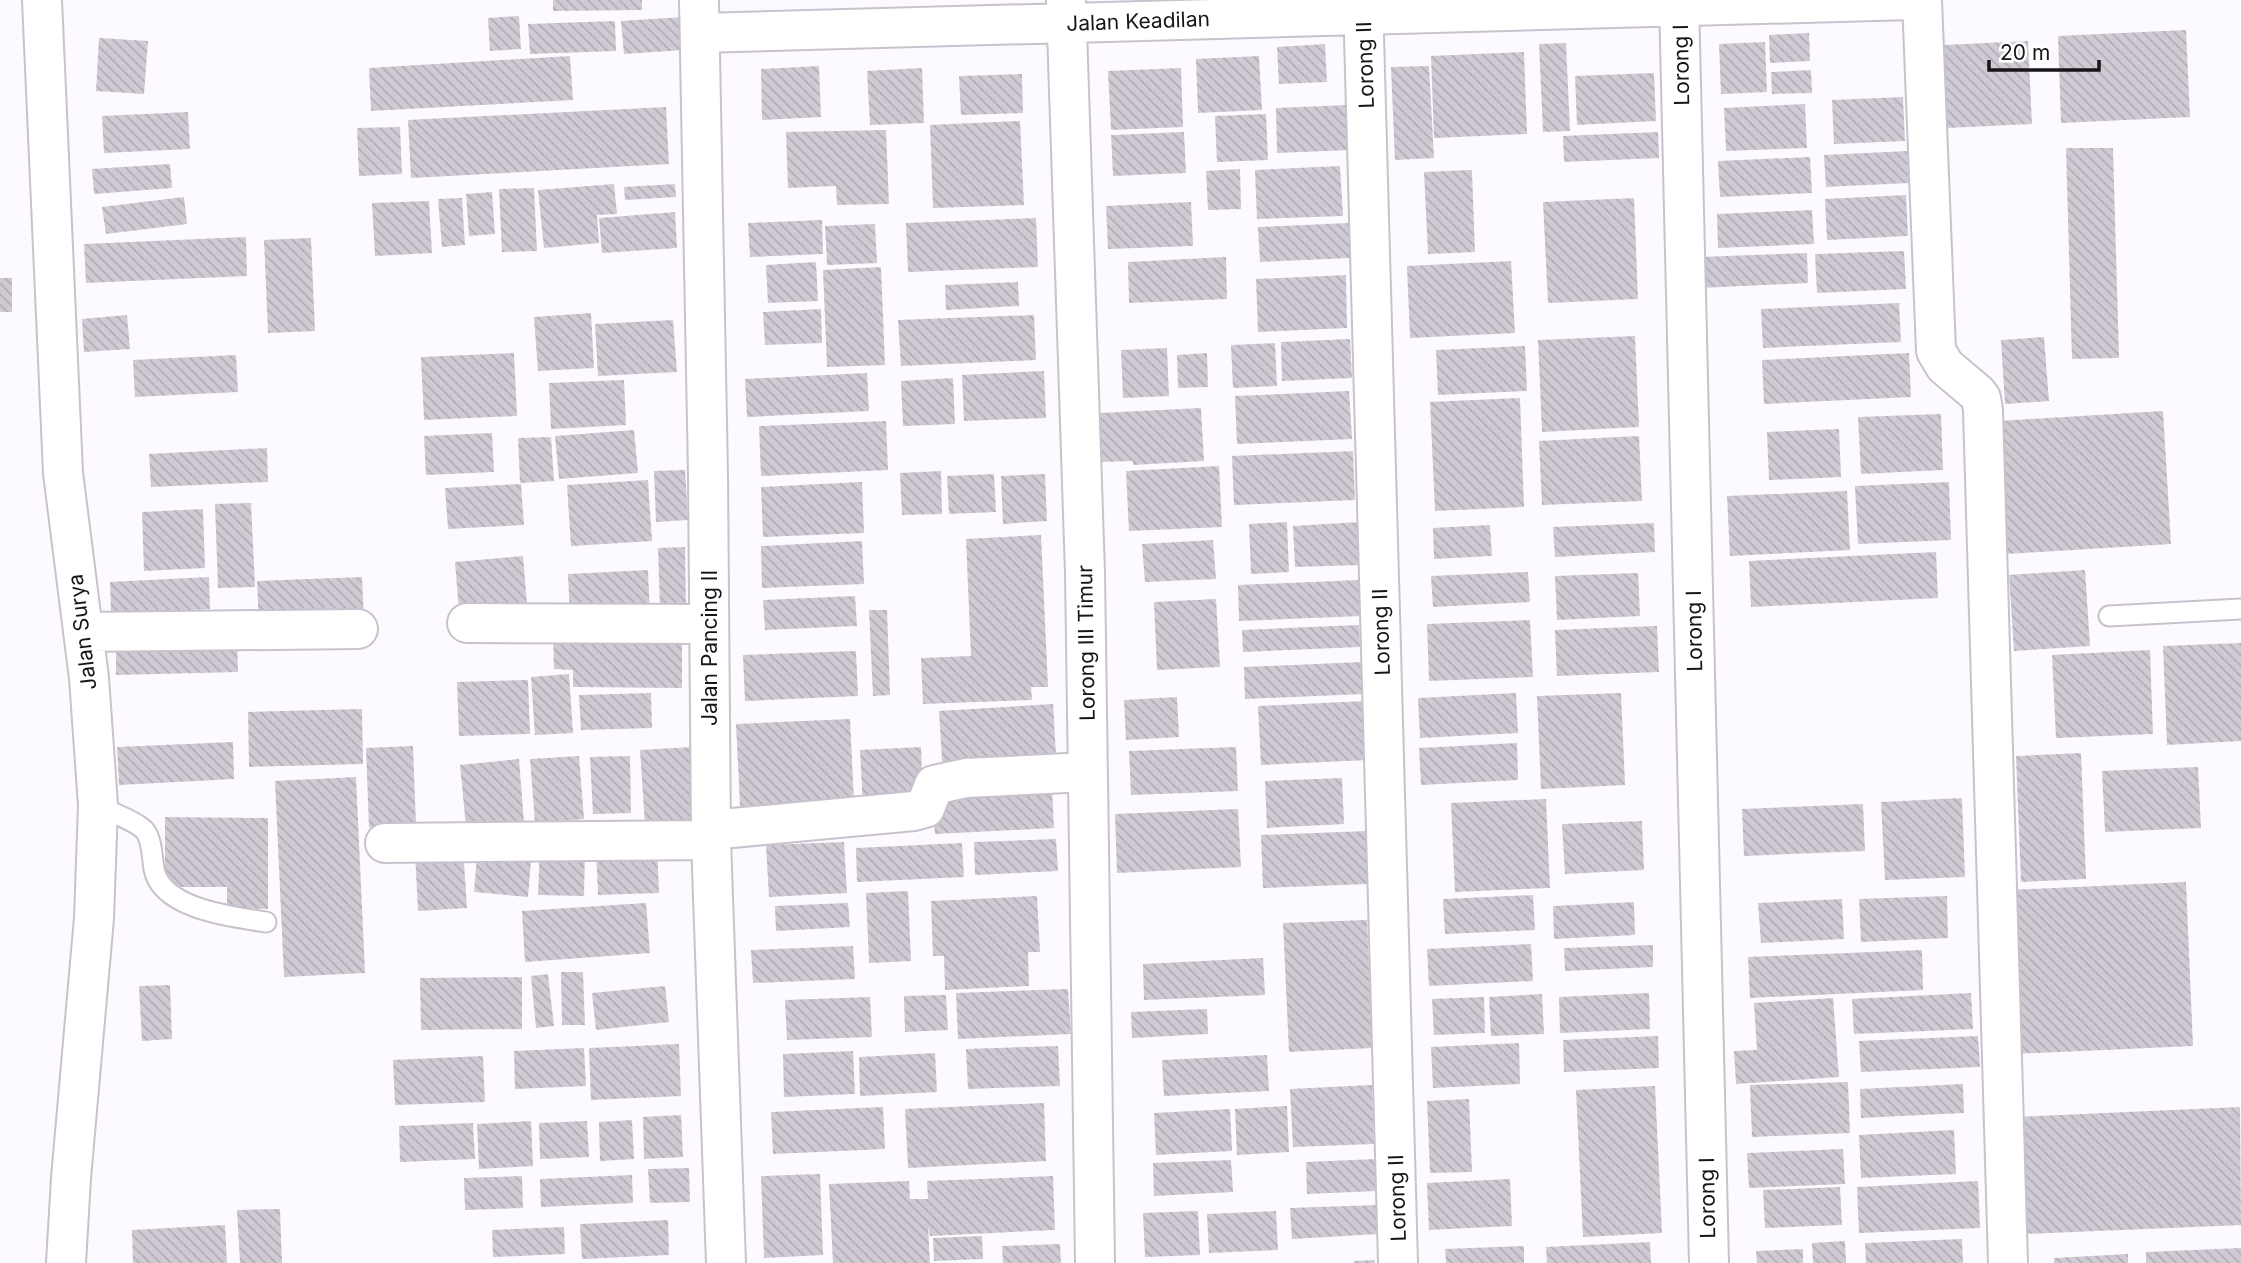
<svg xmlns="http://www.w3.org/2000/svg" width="2241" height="1263" viewBox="0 0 2241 1263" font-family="Inter,sans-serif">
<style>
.building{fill:url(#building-back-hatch)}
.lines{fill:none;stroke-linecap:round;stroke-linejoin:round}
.service-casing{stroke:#c9c2cd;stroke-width:23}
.minor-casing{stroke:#c9c2cd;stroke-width:42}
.service{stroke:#fff;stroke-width:19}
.minor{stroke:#fff;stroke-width:38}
.labels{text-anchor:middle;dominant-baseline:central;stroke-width:7;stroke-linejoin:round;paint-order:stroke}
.street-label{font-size:21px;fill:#171519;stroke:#fff}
</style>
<defs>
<pattern id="building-back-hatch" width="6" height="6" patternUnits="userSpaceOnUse" patternTransform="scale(1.75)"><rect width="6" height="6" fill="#d0cad4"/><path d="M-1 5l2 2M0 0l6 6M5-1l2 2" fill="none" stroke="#b2adb5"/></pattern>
</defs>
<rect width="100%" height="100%" fill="#fdfaff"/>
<path class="building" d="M553,0H642V10L553,11Z
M519,16L521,49L490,51L488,18Z
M683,17L684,50L624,54L621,21Z
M615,21L616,51L530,54L528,24Z
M2186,30L2190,117L2061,123L2058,36Z
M1809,33L1810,61L1770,63L1769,35Z
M99,38L148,41L144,94L96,91Z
M2028,41L2032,124L1947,128L1944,45Z
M1765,42L1767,92L1721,94L1719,44Z
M1566,43L1570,131L1543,132L1539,44Z
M1325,44L1327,82L1279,84L1277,47Z
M1524,52L1527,134L1434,138L1431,56Z
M570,56L573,100L371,111L369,68Z
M1259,56L1262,110L1198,113L1196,59Z
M819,66L821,117L762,120L761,69Z
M1429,66L1434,158L1395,160L1391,67Z
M922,68L924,123L870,125L867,71Z
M1181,68L1183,127L1111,130L1108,71Z
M1811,70L1812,93L1772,94L1771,72Z
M1654,73L1656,121L1577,125L1575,76Z
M1022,74L1023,113L961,115L959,76Z
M1903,97L1905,141L1834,144L1832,100Z
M1805,104L1807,148L1726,151L1724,108Z
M1348,105L1350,150L1277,153L1276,108Z
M666,107L669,164L411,178L408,120Z
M188,112L190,149L104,153L102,116Z
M1266,114L1268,160L1217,162L1215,116Z
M1020,121L1024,205L933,208L930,125Z
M400,127L402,174L359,176L357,128Z
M886,130L889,204L837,205L836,186L788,188L786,132Z
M1184,132L1186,173L1113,176L1111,135Z
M1658,132L1659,158L1564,162L1563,136Z
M2066,148H2113L2119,358L2072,359Z
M1908,151L1909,183L1826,187L1824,155Z
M1810,157L1812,193L1720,197L1718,161Z
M170,164L172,188L94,194L92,169Z
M1340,166L1343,216L1257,219L1255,170Z
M1240,169L1241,209L1208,210L1206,171Z
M1472,170L1475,252L1428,254L1424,172Z
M614,184L617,214L597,215L599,243L544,248L538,190Z
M675,184L676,197L625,200L624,187Z
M534,188L537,251L502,252L499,189Z
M492,192L495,234L469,236L466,194Z
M1906,195L1908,236L1827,240L1825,199Z
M184,197L187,224L106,234L102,207Z
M462,198L465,245L442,247L438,199Z
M1634,198L1638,299L1548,303L1543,202Z
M429,201L432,253L375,256L372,203Z
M1191,202L1193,246L1108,249L1106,206Z
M1812,210L1814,244L1718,248L1717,214Z
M675,212L677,248L602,253L599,218Z
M1036,218L1038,267L908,272L906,223Z
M822,220L823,254L750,257L748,223Z
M1349,223L1351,258L1260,262L1258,227Z
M875,224L877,263L827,265L825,226Z
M246,237L247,276L86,283L84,244Z
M311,238L315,331L268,333L264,240Z
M1904,251L1906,289L1817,293L1815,254Z
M1807,253L1808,283L1701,288L1700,257Z
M1226,257L1227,299L1129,303L1128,262Z
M1511,261L1515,333L1410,338L1407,266Z
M816,262L818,301L768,303L766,265Z
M881,267L885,365L827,367L823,270Z
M1346,275L1347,328L1258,332L1256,279Z
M0,278H12V312H0Z
M1018,282L1019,306L946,310L945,285Z
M1899,303L1901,342L1763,348L1761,309Z
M821,309L822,343L765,345L763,312Z
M591,313L594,368L538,371L534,317Z
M127,315L130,349L84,352L82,319Z
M1034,315L1036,360L901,366L898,320Z
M673,320L677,372L598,376L595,324Z
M1635,336L1639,427L1542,432L1538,340Z
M2044,337L2049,401L2005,404L2001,340Z
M1350,339L1352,378L1282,381L1281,342Z
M1275,343L1277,386L1233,388L1231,345Z
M1525,346L1527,391L1438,395L1436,350Z
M1167,348L1169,396L1123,398L1121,350Z
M514,353L517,416L424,420L421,357Z
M1207,353L1208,387L1178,388L1177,355Z
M1909,353L1911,397L1764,404L1762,360Z
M236,355L238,392L135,397L133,360Z
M1044,371L1046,418L964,421L962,375Z
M867,373L869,411L747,417L745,379Z
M953,378L955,424L903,426L901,381Z
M624,380L626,425L551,429L549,383Z
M1349,391L1352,439L1237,444L1235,396Z
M1520,398L1524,507L1435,511L1430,402Z
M1201,408L1204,461L1133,465V461L1102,462L1099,413Z
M2163,411L2171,544L2006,554L1998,421Z
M1941,414L1943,470L1861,474L1858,417Z
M886,421L888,470L761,476L759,426Z
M1839,429L1841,477L1769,480L1767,432Z
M634,430L638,473L559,479L555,436Z
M492,433L494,472L426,475L424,436Z
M1639,436L1642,501L1542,505L1539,441Z
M551,437L554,481L520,483L518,438Z
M267,448L268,482L151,487L149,454Z
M1353,451L1355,500L1234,505L1232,456Z
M1219,466L1222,527L1129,531L1126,471Z
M685,470L688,520L656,522L654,471Z
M941,471L942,514L902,515L900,473Z
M994,474L996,512L949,514L947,476Z
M1045,474L1047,521L1003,524L1001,476Z
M648,480L652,541L571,546L567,485Z
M862,482L864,533L763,537L761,487Z
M1949,482L1951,540L1858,544L1855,486Z
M521,484L524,525L448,529L445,488Z
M1847,491L1850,550L1730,556L1727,496Z
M251,503L255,587L218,588L215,504Z
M203,509L205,568L144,571L142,512Z
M1287,522L1289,572L1251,574L1249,524Z
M1359,522L1361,565L1295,567L1293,526Z
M1654,523L1655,552L1555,557L1553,527Z
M1490,525L1492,556L1434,559L1433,528Z
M1041,535L1048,687H1031L1032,700L923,704L921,658L971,656L966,539Z
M1213,540L1216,579L1145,582L1142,544Z
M862,541L864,584L762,588L761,546Z
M685,547L686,607L660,608L658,548Z
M1936,552L1938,598L1751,607L1749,561Z
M523,556L528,616L460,622L455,562Z
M648,570L650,615L570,618L568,574Z
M2085,570L2090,646L2014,651L2009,575Z
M1528,572L1530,602L1433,607L1431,576Z
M1638,573L1640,616L1557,620L1555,576Z
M209,577L210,609L111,614L110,582Z
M362,577L364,619L259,624L257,581Z
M1360,580L1361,616L1239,621L1238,585Z
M855,596L857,626L765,630L763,600Z
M1216,599L1220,667L1157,670L1154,602Z
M869,610H887L890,695L873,696Z
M1530,620L1533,677L1429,681L1427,624Z
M1359,625L1360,647L1243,652L1242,630Z
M1657,626L1659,672L1557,676L1555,630Z
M553,631L682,632V688L573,687V670L554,669Z
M237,640L238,672L116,675V642Z
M2241,643V741L2167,745L2163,646Z
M2150,650L2153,734L2056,738L2052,655Z
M856,651L858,696L745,701L743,655Z
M1362,662L1363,694L1245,699L1244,667Z
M569,674L573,733L535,735L531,677Z
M528,680L530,734L459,736L457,682Z
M651,693L652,728L581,730L579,695Z
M1516,693L1518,733L1420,738L1418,698Z
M1621,693L1625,785L1541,789L1537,696Z
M1177,697L1179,737L1126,740L1124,700Z
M1365,701L1368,760L1261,765L1258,706Z
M1053,704L1057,771L943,777L939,711Z
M362,709L363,764L249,767L248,712Z
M850,719L854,802L740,806L736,724Z
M233,742L234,779L119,785L117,747Z
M1517,743L1518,780L1421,785L1419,748Z
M413,746L416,825L369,827L366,748Z
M692,747L697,822L645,825L640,750Z
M921,747L923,806L863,808L860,750Z
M1236,747L1238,791L1131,795L1129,751Z
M2081,753L2086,879L2021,882L2016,756Z
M579,756L584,819L535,823L530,759Z
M630,756L631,813L593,814L590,757Z
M519,759L524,823L466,827L460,765Z
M2198,767L2201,828L2105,832L2102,771Z
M356,777L365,973L284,977L275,781Z
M1342,778L1344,824L1267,828L1265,781Z
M1052,789L1054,828L935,834L932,794Z
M1962,798L1965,877L1885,880L1881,802Z
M1546,799L1550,888L1455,892L1451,803Z
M1863,804L1865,851L1744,856L1742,809Z
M1238,809L1241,867L1117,873L1115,814Z
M165,817L268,818V909L227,908V887H165Z
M1642,821L1644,870L1565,874L1562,824Z
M1367,831L1369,884L1263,888L1261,835Z
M1056,839L1058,871L975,875L974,842Z
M844,842L847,893L769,897L766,845Z
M962,843L964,877L857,882L856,848Z
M478,844L532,849L528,897L474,892Z
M540,846L585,848L584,896L538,895Z
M657,846L659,893L598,895L596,849Z
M463,848L467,908L418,911L415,851Z
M2186,882L2193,1046L2014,1054L2007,890Z
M908,891L911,961L869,963L866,893Z
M1533,895L1535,930L1445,934L1443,899Z
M1037,896L1040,952H1028L1029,986L945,990L944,956H933L931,901Z
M1947,896L1948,938L1861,942L1859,899Z
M1842,899L1844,939L1761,943L1758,903Z
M1634,902L1635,935L1554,939L1553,906Z
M646,903L650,953L525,962L522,911Z
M848,903L850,927L776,931L775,906Z
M1367,920L1373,1048L1289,1052L1283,923Z
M1531,944L1533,981L1429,986L1427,949Z
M1653,945V967L1565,971L1564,948Z
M853,946L855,979L753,983L751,950Z
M1922,950L1923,990L1750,998L1748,957Z
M1263,958L1265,995L1144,1000L1143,964Z
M561,972H583L585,1025H562Z
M548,974L554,1026L536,1028L531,976Z
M522,977V1029L421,1030L420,978Z
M170,985L172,1039L142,1041L139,986Z
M665,986L669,1022L596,1030L592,993Z
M1068,989L1071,1034L958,1039L956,993Z
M1649,993L1650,1029L1560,1033L1559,997Z
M1971,993L1973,1029L1854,1034L1852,999Z
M1542,994L1544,1034L1491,1036L1489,997Z
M946,995L948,1030L905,1032L904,996Z
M870,997L872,1037L787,1040L785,1000Z
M1484,997L1485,1033L1434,1035L1432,999Z
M1833,998L1839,1077L1736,1084L1734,1051L1757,1050L1754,1003Z
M1207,1009L1208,1034L1132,1038L1131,1012Z
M1658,1036L1659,1068L1564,1072L1563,1040Z
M1978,1036L1980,1067L1861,1072L1859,1041Z
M1519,1043L1520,1084L1433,1088L1431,1047Z
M679,1044L681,1096L591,1100L589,1048Z
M1058,1046L1060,1086L968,1089L966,1049Z
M584,1048L586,1086L515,1089L514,1051Z
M853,1051L855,1094L784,1097L783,1054Z
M935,1053L937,1092L860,1096L859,1057Z
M1267,1055L1269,1091L1164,1096L1162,1060Z
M483,1056L485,1102L395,1105L393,1060Z
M1848,1082L1850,1133L1752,1137L1750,1085Z
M1963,1084L1964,1113L1861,1118L1860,1089Z
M1372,1085L1374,1144L1293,1147L1290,1089Z
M1655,1086L1662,1233L1583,1237L1576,1090Z
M1469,1099L1472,1172L1430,1173L1427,1101Z
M1044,1103L1046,1161L908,1168L905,1109Z
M1287,1106L1289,1152L1237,1155L1235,1109Z
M883,1107L885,1149L773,1154L771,1112Z
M2240,1107L2241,1225L2023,1234L2018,1117Z
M1230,1109L1232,1151L1156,1155L1154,1113Z
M681,1115L683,1157L644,1159L643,1117Z
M632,1120L634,1159L600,1161L599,1122Z
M531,1121L533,1166L479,1169L477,1124Z
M587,1121L589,1157L540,1159L539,1123Z
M473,1123L475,1159L400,1162L399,1126Z
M1954,1130L1956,1174L1861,1178L1859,1135Z
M1843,1149L1845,1184L1749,1188L1747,1153Z
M1376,1159L1377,1191L1307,1194L1306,1162Z
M1231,1160L1233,1192L1154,1196L1153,1163Z
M689,1168L690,1202L650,1203L648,1169Z
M820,1174L823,1255L764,1258L761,1176Z
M632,1175L633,1203L541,1207L540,1179Z
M522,1176L523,1208L465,1210L464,1178Z
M1053,1176L1055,1230L930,1236L928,1227L930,1263H833L829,1184L909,1181L910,1199H928L927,1181Z
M1510,1179L1512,1226L1429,1230L1427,1183Z
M1978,1181L1980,1228L1859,1233L1857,1187Z
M1840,1187L1842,1225L1765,1228L1763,1190Z
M1378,1205L1379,1234L1292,1239L1290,1208Z
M280,1209L282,1263H240L237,1210Z
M1198,1211L1200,1255L1145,1257L1143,1213Z
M1276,1211L1278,1250L1209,1253L1207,1214Z
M668,1220L669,1255L582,1259L580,1224Z
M225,1225L227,1263H133L132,1230Z
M564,1227L565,1254L493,1257L492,1230Z
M982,1236L983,1259L934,1261L933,1238Z
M1962,1239L1963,1263H1866L1865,1243Z
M1845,1241L1846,1263H1813L1812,1243Z
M1650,1242L1651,1263H1547L1546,1247Z
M1060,1244L1061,1263H1003L1002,1246Z
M1524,1246V1263H1446L1445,1249Z
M2241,1248V1263H2146V1252Z
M1803,1249V1263H1757L1756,1251Z
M2128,1254V1263H2054V1258Z
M1375,1260V1263H1354V1261Z"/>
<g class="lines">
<g class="service-casing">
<path id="service" d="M2109,616L2241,609
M98,805C111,813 131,819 142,828C152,835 152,857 154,869C161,909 233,917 266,922"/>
</g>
<g class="minor-casing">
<path id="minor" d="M42,0L63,473L89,678L98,805L94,918L71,1178L66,1263
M699,0L708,476L711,840L726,1263
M1066,0L1085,573L1095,1263
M1363,0L1398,1263
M1679,0L1709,1263
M1922,0L1936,351L1945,366L1977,393L1981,398L1983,410L2008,1263
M700,33L1911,0
M467,623L709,624
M83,632L358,629
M711,830L914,811L925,808L934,785L966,778L1087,772
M385,843L711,840"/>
</g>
<use href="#service" class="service"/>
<use href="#minor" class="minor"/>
</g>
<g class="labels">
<g class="street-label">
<text transform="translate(1138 21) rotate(-2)">Jalan Keadilan</text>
<text transform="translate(1365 65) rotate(-92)">Lorong II</text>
<text transform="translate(1681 65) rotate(-91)">Lorong I</text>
<text transform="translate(1694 631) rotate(-91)">Lorong I</text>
<text transform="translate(82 632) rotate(-97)">Jalan Surya</text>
<text transform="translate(1381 632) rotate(-92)">Lorong II</text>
<text transform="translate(1086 643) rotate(-91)">Lorong III Timur</text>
<text transform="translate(709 648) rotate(-90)">Jalan Pancing II</text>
<text transform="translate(1397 1198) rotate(-92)">Lorong II</text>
<text transform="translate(1707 1198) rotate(-91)">Lorong I</text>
</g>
</g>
<path d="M1989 60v10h110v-10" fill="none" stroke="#171519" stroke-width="3.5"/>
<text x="2000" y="60" font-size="21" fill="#171519" stroke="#ffffff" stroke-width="5" paint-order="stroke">20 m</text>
</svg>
